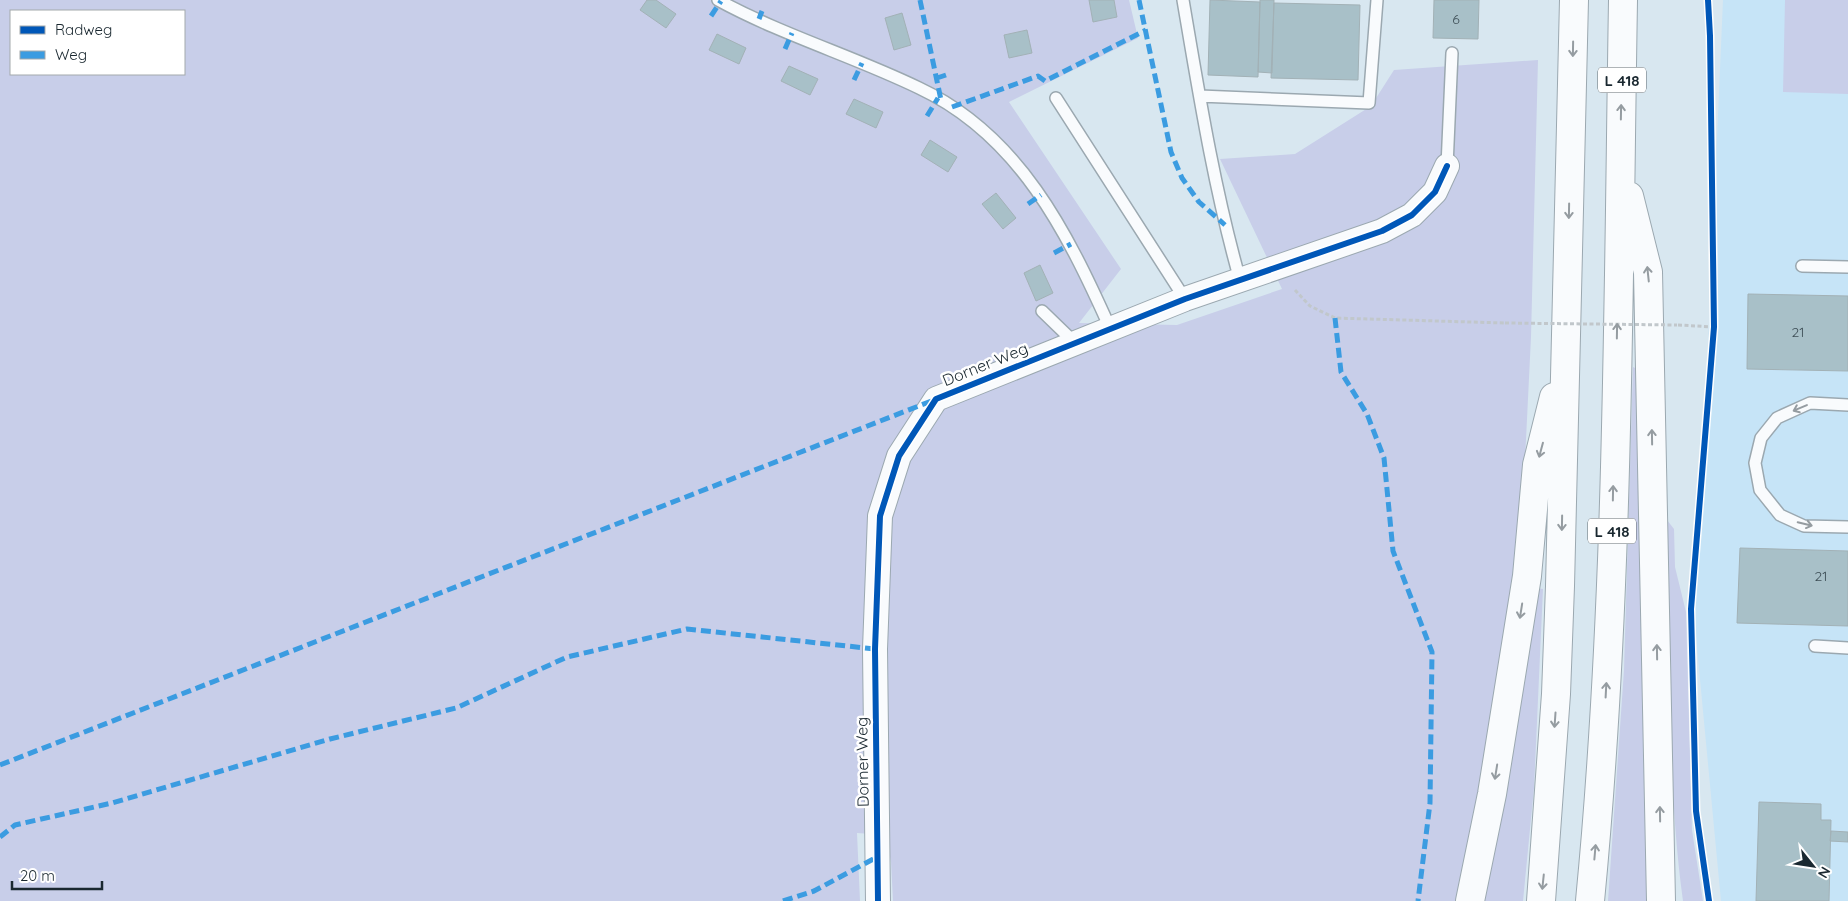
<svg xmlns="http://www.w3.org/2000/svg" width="1848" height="901" viewBox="0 0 1848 901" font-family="Quicksand,sans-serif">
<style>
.built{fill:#c6e4f7}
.green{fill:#c8cee9;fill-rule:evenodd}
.building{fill:#a8c0c8;stroke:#a2b1b6}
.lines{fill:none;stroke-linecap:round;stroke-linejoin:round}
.lane-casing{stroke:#9ba8b0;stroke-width:14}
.street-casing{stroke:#9ba8b0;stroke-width:26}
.highway-casing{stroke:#9ba8b0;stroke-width:30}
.path{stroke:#c1c7cb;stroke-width:3;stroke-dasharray:4 2.5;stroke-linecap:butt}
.lane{stroke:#f9fbfd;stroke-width:11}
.street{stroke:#f9fbfd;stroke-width:24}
.highway{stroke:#f9fbfd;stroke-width:28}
.path-bridge{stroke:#c1c7cb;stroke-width:3;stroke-dasharray:4 2.5;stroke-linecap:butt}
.quiet{stroke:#3b9ce1;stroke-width:5;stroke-dasharray:10 5;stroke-linecap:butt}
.cycleway-casing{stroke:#fff;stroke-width:9}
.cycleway{stroke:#0057b8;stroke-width:6}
.oneway{stroke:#959ca1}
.labels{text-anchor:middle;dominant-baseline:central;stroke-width:5;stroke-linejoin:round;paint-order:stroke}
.number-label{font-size:14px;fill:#3e4e56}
.shield{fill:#fff;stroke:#5f686e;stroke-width:1}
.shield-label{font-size:15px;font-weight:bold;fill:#1a2830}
.street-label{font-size:16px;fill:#1a2830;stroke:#fff}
</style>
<rect width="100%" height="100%" fill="#d8e7f0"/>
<path class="built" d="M1723,0H1848V901H1721L1694,616L1698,578Z"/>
<path class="green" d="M0,0H1129L1138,38L1009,102L1121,269L1079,323L1177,325L1282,289L1220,159L1295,154L1371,106L1394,70L1538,60L1531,337L1523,501L1498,694L1458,901H893L891,862L886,835L857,833L860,901H0ZM11,11H184V74H11Z
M1785,0H1848V94L1783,92Z
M1633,367L1637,369L1650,901H1608L1624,670Z
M1667,520L1674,529L1675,567L1686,612L1692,830L1703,901H1683C1666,777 1671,646 1667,520Z
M1535,588L1543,589L1534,788L1523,901H1484L1506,789Z"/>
<path class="building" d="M647,0H656L676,14L666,28L640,10Z
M1089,0H1114L1117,17L1093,22Z
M1210,0L1260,2L1258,77L1208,75Z
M1260,0H1274L1272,73L1258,72Z
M1434,0H1479L1478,39L1433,38Z
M1274,3L1360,5L1358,80L1271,78Z
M902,13L911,45L894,50L885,18Z
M1027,30L1032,53L1009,58L1004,35Z
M717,34L746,48L739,64L709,50Z
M789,66L818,79L810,95L781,81Z
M854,99L883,112L876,128L846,114Z
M930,140L957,157L948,172L921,155Z
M996,193L1016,218L1003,229L982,204Z
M1040,265L1053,293L1036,301L1024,273Z
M1748,294L1848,296V371L1747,369Z
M1740,548L1848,551V626L1737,623Z
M1759,802L1821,804V820H1831L1829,901H1756Z
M1831,831L1848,832V842L1830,841Z"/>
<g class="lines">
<g class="lane-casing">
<path id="lane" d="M718,0C782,35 853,56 919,88C1019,135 1067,232 1110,328
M1183,0C1199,94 1214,188 1240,280
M1200,96L1369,103L1377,0
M1056,98L1185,299
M1447,166L1452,53
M1802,266L1848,267
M1042,311L1074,342
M1848,405L1810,403L1777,418L1761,438L1755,463L1760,490L1780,515L1804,526L1848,527
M1815,646L1848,648"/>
</g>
<g class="street-casing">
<path id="street" d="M878,901L875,649L880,516L899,456L936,399L1185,299L1382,231L1412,215L1435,192L1447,166"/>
</g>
<g class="highway-casing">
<path id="highway" d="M1629,196L1648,272L1661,901
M1470,901L1492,794L1527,576L1537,465L1554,397
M1541,901L1556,694L1560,586L1574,0
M1590,901C1619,602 1618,300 1623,0"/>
</g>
<path class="path" d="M1295,290L1310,306L1335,318L1505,323
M1678,325L1714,327"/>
<use href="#lane" class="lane"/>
<use href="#street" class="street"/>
<use href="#highway" class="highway"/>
<path class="path-bridge" d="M1505,323L1677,325"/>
<path class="quiet" d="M920,0L941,100
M1139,0L1171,152L1182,178L1199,202L1225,225
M711,16L721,1
M759,19L762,11
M785,49L792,33
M937,78L946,75
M854,80L862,63
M952,107L1038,76L1045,81L1146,30
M927,116L938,98
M1028,204L1041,195
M1054,253L1071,244
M1335,318L1341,372L1367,414L1384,458L1393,551L1432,652L1430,803L1418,901
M0,765L934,400
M0,837L15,825L112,803L330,739L456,708L567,657L687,629L875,649
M783,901L814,891L877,857"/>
<g class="cycleway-casing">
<path id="cycleway" d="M1708,0L1710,36L1714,327L1691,609L1696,811L1709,901
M878,901L875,649L880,516L899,456L936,399L1185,299L1382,231L1412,215L1435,192L1447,166"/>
</g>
<use href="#cycleway" class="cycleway"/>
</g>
<defs><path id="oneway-shaft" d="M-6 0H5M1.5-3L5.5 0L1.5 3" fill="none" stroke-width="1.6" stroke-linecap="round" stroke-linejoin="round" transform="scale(1.25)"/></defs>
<g class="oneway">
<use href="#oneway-shaft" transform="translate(1573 49) rotate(91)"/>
<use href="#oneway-shaft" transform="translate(1621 112) rotate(-89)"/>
<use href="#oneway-shaft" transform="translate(1569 211) rotate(91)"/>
<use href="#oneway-shaft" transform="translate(1648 274) rotate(-96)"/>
<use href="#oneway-shaft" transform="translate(1617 331) rotate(-89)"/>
<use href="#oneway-shaft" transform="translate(1800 408) rotate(157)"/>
<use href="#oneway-shaft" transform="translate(1652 437) rotate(-91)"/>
<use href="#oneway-shaft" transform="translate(1541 450) rotate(105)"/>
<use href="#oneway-shaft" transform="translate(1613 493) rotate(-89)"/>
<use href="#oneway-shaft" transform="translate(1562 523) rotate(91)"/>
<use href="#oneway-shaft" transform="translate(1805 524) rotate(13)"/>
<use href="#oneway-shaft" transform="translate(1521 611) rotate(99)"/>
<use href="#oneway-shaft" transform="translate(1657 652) rotate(-91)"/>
<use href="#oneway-shaft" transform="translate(1606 690) rotate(-87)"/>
<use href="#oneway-shaft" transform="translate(1555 720) rotate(94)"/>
<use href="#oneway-shaft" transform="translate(1496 772) rotate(99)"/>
<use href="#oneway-shaft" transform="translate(1660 814) rotate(-91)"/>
<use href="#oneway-shaft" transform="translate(1595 852) rotate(-85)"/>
<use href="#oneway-shaft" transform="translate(1543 882) rotate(96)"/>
</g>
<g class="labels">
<g class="number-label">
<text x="1456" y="19">6</text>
<text x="1798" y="332">21</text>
<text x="1821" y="576">21</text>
</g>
<g class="shield">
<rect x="1598" y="67.5" width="48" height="25" rx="4"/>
<rect x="1588" y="518.5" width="48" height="25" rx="4"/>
</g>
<g class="shield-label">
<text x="1622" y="80">L 418</text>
<text x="1612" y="531">L 418</text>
</g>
<g class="street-label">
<text transform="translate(985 364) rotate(-22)">Dorner Weg</text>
<text transform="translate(862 762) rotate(-91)">Dorner Weg</text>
</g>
</g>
<rect x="10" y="10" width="175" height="65" fill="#ffffff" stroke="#a3a9ac"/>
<rect x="20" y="26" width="25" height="8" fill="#0057b8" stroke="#a3a9ac"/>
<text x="55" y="35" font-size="15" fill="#1a2830">Radweg</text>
<rect x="20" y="51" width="25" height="8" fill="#3b9ce1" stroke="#a3a9ac"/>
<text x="55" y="60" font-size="15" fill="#1a2830">Weg</text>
<g transform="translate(1813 866) rotate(120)" stroke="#ffffff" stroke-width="4" paint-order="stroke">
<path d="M0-4L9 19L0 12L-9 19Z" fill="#1a2830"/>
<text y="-8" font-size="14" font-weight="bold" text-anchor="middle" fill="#1a2830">N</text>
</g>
<path d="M12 881v8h90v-8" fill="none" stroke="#1a2830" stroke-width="2.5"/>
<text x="20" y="881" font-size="15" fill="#1a2830" stroke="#ffffff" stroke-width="4" paint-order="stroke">20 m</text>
</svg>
